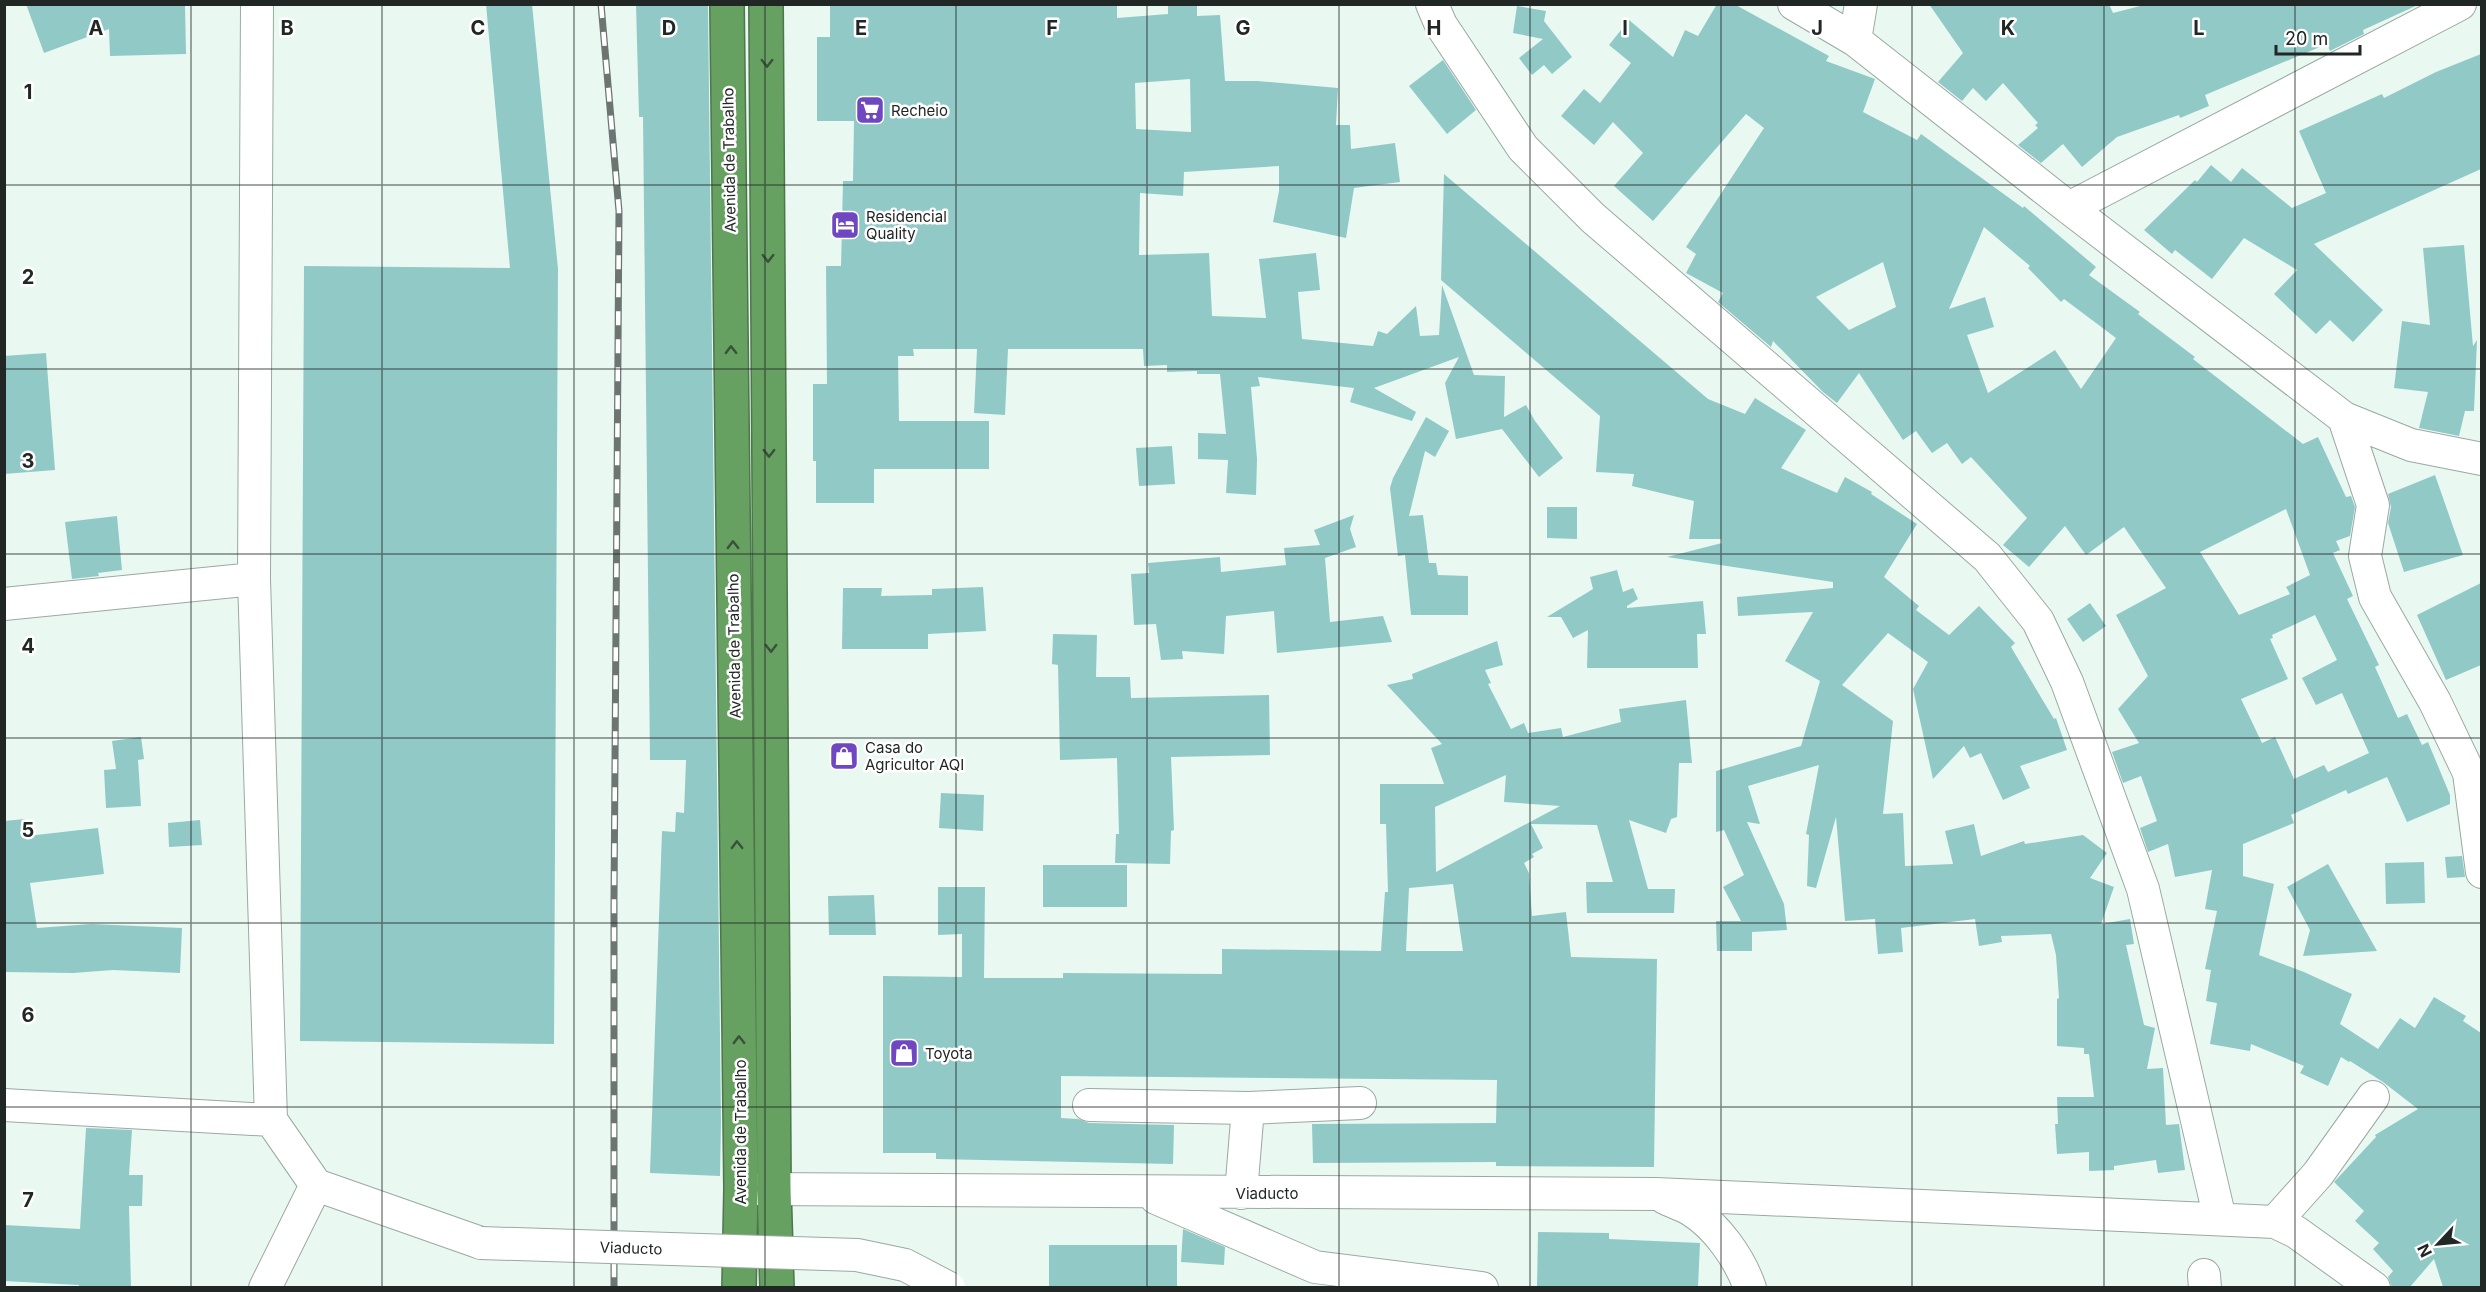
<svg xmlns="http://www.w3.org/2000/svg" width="2486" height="1292" viewBox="0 0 2486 1292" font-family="Inter,sans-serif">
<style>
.building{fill:#91c9c7;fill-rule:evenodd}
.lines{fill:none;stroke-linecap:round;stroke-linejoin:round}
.minor-casing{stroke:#9aa9a2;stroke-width:34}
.highway-casing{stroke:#4e764c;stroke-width:36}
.minor{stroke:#fff;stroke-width:32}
.highway{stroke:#67a162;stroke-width:33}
.rail-casing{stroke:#6c7571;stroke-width:7}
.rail{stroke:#fff;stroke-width:4.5;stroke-dasharray:14;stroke-linecap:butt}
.minor-bridge-casing{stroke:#9aa9a2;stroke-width:34;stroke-linecap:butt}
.minor-bridge{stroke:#fff;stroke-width:32}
.oneway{stroke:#3a523a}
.grid{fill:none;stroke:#212724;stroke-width:1.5;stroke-opacity:0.55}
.labels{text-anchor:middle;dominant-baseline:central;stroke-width:5;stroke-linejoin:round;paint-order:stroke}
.poi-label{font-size:15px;fill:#212724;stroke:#fff;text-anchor:start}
.street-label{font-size:15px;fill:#212724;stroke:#fff}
.grid-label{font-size:20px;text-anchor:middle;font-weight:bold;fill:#212724;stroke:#fff;stroke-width:5;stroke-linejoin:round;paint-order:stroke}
</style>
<rect width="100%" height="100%" fill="#e9f9f2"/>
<path class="building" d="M26,4H185L186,54L110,56L109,29L44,53Z
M486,4H532L558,269L554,1044L300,1041L304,266L510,268Z
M636,4H708L721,1122L720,1176L650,1173L662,831L675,832L676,812L684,813L686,760H650L643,117H639Z
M830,4H1117V18L1168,14V4H1197V16L1220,15L1225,81H1257L1338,88L1336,125H1350L1351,149L1395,143L1400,182L1354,188L1346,238L1273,222L1279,191V166L1184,172L1183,196L1140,193L1139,255L1209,253L1212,316L1266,318L1259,259L1316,253L1320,290L1298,292L1302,339L1373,346L1378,331L1387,334L1416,306L1420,336L1439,335L1442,285L1474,375L1505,376L1504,417L1526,405L1535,421L1563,458L1539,477L1502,429L1456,439L1445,383L1459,357L1374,388L1416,412L1412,421L1350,402L1354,388L1258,377L1260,386L1251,387L1257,459L1256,495L1226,493L1228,460L1198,459V433L1226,434L1220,374H1197V371L1167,372V365L1144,366L1143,349H1008L1005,415L974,413L977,349H913L914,356H898L899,421H989V469H874V503H816V461H813V384H827L826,266H841L843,181H853L854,121H817V37H830ZM1190,79L1191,132L1136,129L1135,83Z
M1717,4H1734L1829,56L1826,61L1875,79L1863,112L1917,140L1921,134L2023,208L2024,206L2096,267L2089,275L2140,312L2138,314L2195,357L2193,359L2303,444L2318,437L2346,497L2351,496L2355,507L2350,536L2336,541L2340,550L2333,553L2353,596L2347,599L2379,665L2375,667L2398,718L2407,714L2422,745L2428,742L2450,795V804L2407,822L2387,777L2348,794L2346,790L2291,815L2294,823L2243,844V876L2274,884L2259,955L2304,972L2352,994L2340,1024L2378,1049L2400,1018L2415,1028L2434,997L2466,1016L2463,1021L2481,1033V1287H2443L2434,1259L2410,1287H2392L2388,1277L2393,1271L2373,1249L2379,1243L2355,1221L2364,1211L2334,1182L2376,1137L2375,1135L2418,1109L2383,1082L2350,1061L2349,1062L2341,1057L2328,1086L2300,1073L2304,1066L2251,1044L2250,1051L2210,1044L2217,1003L2206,1001L2211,970L2205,969L2217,911L2205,909L2212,870L2175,877L2168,844L2148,852L2140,828L2157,821L2141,776L2123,783L2112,752L2139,743L2118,709L2148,676L2116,615L2166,588L2124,527L2086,555L2065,526L2029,567L2003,545L2027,518L1971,457L1962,464L1947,443L1932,453L1916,431L1903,440L1859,373L1837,403L1823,392L1773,341L1771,347L1718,302L1723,293L1686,273L1696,254L1686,247L1764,128L1746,114L1653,221L1614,186L1643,153L1613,122L1594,145L1561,116L1584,89L1600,103L1631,63L1609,45L1629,20L1673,57L1685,30L1698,36ZM1984,227L2030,266L2028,268L2061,302L2064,299L2116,338L2081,389L2055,350L1988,393L1967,335L1994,327L1985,297L1949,309ZM1883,262L1896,307L1849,330L1816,297ZM2286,509L2310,575L2286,587L2290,594L2239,615L2200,552ZM2315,615L2337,660L2302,678L2316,705L2342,693L2369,753L2328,772L2324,765L2294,779L2275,737L2262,743L2241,699L2288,679L2270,639L2273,638L2272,635Z
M1929,4H2109L2113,13L2148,4H2420L2363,30L2364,34L2330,51L2327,44L2205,95L2209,106L2180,118L2179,115L2117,137L2082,167L2063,144L2041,163L2018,145L2038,128L2035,125L2038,123L2003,83L1986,101L1973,88L1962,101L1938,82L1963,53Z
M1517,6L1546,11L1544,21L1572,57L1552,74L1544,65L1532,75L1519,58L1543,39L1513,33Z
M2481,54V169L2314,244L2383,310L2353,342L2330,320L2316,334L2274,294L2297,270L2244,238L2212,279L2175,250L2172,254L2144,230L2195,180L2197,182L2211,165L2231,182L2242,168L2292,208L2326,193L2299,131L2382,94L2384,98L2436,72Z
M1443,60L1476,110L1447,134L1409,86Z
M1444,174L1708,399L1745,414L1755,398L1806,430L1781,468L1837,493L1845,477L1872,492L1871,494L1917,524L1884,577L1919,606L1916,610L1949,635L1979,606L2015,643L2011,647L2054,719L2056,718L2067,750L2020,766L2030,788L2003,800L1981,753L1970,758L1964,746L1933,779L1913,689L1928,662L1888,633L1842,685L1893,721L1883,814L1903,813L1905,866L1953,864L1945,831L1974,824L1981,856L2024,841L2025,844L2083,835L2107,853L2090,878L2114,887L2101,924L2130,919L2134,944L2126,945L2144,1025L2155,1028L2147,1069L2163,1068L2166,1125L2179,1124L2185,1170L2158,1173L2156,1160L2114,1166V1170L2089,1171V1152L2057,1154L2055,1124H2058L2057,1097H2094L2089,1054H2084V1048L2057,1046V999L2059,998L2056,955L2051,934L2001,936L2002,942L1979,946L1975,919L1901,928L1903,952L1878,954L1875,919L1845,921L1836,817L1816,888L1807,886L1809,835L1806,834L1819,765L1748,786L1760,824L1747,822L1784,904L1787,930L1752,932V951H1717L1716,921H1741L1723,887L1744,875L1724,830L1716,832V771L1801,746L1820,681L1785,661L1813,612L1738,616L1737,597L1833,588V582L1667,557L1722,543L1721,539H1689L1694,501L1632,486L1634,474L1596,472L1600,416L1441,280Z
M2464,245L2473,346L2477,340L2474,411H2465L2459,436L2419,428L2428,392L2394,388L2402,321L2430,325L2423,248Z
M46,353L55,470L4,474V356Z
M1426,417L1449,431L1435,457L1425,451L1409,516L1423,515L1429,563H1436L1438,575L1468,576V615H1411L1405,555L1398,556L1390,488L1393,478Z
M1172,446L1175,484L1139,486L1136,448Z
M2435,475L2463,555L2404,572L2388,523L2391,507L2388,494Z
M1547,507H1577V539L1547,538Z
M1354,515L1350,529L1356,547L1325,558L1330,622L1383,616L1392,642L1277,653L1274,611L1226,616L1224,654L1182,651L1183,659L1161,660L1156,624L1134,625L1131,574L1149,573L1148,563L1220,557L1221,572L1286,565L1284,548L1320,545L1314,530Z
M117,516L122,570L98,573L99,576L72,579L65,522Z
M1617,570L1623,592L1633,588L1638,599L1627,606V608L1703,601L1706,634H1697L1698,668H1587L1588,630L1573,638L1561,617H1547L1593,589L1590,577Z
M2481,583V665L2446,680L2417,615Z
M983,587L986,631L928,634V649H842L843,588H882L881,596L932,595V589Z
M2090,603L2106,626L2083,642L2067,619Z
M1053,634L1097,635L1096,677H1130L1131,698L1269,695L1270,755L1171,757L1174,830L1171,831L1170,864L1115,863L1116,834H1119L1117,758L1060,760L1058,665L1052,664Z
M1497,641L1503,665L1485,670L1491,683L1488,684L1511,729L1524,723L1528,733L1561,728L1563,737L1621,722L1619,709L1686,700L1692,763H1679L1677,817L1671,819L1666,833L1629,820L1648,889H1675L1674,913H1587L1586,882H1613L1597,825L1531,824L1543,848L1532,854L1534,857L1524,863L1529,873L1532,916L1566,912L1571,957L1657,959L1654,1167L1496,1166V1162L1313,1163L1312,1124L1496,1123L1497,1080L1061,1076V1118L1078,1119L1089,1123L1174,1125L1173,1164L936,1159V1153H883V976L962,977V934L938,935V887H985L984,978H1063V973L1222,974V949L1381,951L1385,892H1388L1386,824H1380V784H1444L1431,748L1442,744L1387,685L1413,679L1412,674ZM1506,775L1504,802L1560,806L1436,872L1435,807ZM1453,884L1463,951H1406L1409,888Z
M141,737L144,759L138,760L141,806L106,808L104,770L116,769L112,741Z
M941,793L984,795L983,831L939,828Z
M25,819L27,836L98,828L104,874L30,883L37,928L91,924L182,928L180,973L113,970L73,973L4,972V821Z
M200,820L202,845L169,847L168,823Z
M2462,856L2465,877L2447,878L2445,857Z
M2424,862L2425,903L2386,904L2385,863Z
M2328,864L2377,951L2303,956L2310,930L2287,887Z
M1043,865H1127V907H1043Z
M874,895L876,935H829L828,896Z
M86,1128L132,1130L129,1175H143L142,1206H129L131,1287H79V1285L4,1281V1225L80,1229Z
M1183,1229L1225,1247L1224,1265L1181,1262Z
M1538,1232L1609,1233V1239L1700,1243L1698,1287H1537Z
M1049,1245H1177V1287H1049Z"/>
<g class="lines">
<g class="minor-casing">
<path id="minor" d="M257,4L254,579L271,1120L316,1185
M1432,4L1441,25L1523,148L1593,218L1987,557L2038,621L2067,682L2143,889L2220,1219
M1794,4L1855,40L2069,208L2344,418L2411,445L2482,459
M1855,40L1861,4
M2069,208L2460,4
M2344,418L2373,505L2365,556L2375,597L2435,702L2469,773L2482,872
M4,604L254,579
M4,1105L271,1120
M1089,1105L1248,1108L1241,1193
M1248,1108L1360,1103
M316,1185L481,1243
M749,1189L1656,1194L2275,1222L2296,1232L2374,1288
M1156,1198L1315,1267L1482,1288
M1665,1198C1673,1202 1683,1205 1691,1210C1717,1226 1740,1259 1750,1288
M2275,1222L2318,1174L2373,1097
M2204,1275L2205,1288
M265,1288L316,1185"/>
</g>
<g class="highway-casing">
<path id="highway" d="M727,4L741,1189L739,1288
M766,4L774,1189L777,1288"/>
</g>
<use href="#minor" class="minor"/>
<use href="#highway" class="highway"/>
<g class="rail-casing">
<path id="rail" d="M601,4L619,211L614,900V1288"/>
</g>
<use href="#rail" class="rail"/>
<g class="minor-bridge-casing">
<path id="minor-bridge" d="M481,1243L857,1255L905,1265L949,1288"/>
</g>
<use href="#minor-bridge" class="minor-bridge"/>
</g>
<defs><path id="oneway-chevron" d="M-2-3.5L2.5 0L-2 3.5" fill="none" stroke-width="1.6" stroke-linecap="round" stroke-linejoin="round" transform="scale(1.5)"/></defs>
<g class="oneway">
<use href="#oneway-chevron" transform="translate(767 63) rotate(90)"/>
<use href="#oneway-chevron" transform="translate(768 258) rotate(90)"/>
<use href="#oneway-chevron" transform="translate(731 350) rotate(-91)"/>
<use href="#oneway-chevron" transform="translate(769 453) rotate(90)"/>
<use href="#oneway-chevron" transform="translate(733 545) rotate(-91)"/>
<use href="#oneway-chevron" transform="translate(771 648) rotate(90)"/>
<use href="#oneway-chevron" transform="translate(737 845) rotate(-91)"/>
<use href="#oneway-chevron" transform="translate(739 1040) rotate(-91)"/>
</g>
<path class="grid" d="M191,4V1288M382,4V1288M574,4V1288M765,4V1288M956,4V1288M1147,4V1288M1339,4V1288M1530,4V1288M1721,4V1288M1912,4V1288M2104,4V1288M2295,4V1288M4,185H2482M4,369H2482M4,554H2482M4,738H2482M4,923H2482M4,1107H2482"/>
<defs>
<g id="supermarket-square" transform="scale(1.5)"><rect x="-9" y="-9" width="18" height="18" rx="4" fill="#6f48c1" stroke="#fff"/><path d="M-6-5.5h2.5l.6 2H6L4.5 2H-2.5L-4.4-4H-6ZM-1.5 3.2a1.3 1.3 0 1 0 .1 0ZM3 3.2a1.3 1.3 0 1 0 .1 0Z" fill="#fff"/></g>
<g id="hotel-square" transform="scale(1.5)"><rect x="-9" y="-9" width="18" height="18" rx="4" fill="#6f48c1" stroke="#fff"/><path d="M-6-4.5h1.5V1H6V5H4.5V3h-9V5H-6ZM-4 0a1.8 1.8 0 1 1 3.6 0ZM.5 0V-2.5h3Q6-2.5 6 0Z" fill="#fff"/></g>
<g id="shop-square" transform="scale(1.5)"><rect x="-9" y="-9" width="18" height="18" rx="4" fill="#6f48c1" stroke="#fff"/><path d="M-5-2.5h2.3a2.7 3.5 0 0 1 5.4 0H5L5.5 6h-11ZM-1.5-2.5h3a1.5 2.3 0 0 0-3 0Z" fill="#fff"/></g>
</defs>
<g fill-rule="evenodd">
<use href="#supermarket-square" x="870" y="110"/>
<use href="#hotel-square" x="845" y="225"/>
<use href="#shop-square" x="844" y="756"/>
<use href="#shop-square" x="904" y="1053"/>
</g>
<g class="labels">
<g class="poi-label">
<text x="891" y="110">Recheio</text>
<text x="866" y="216">Residencial<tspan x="866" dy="17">Quality</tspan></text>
<text x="865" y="747">Casa do<tspan x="865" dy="17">Agricultor AQI</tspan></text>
<text x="925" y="1053">Toyota</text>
</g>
<g class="street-label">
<text transform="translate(729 160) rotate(-91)">Avenida de Trabalho</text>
<text transform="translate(734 646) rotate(-91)">Avenida de Trabalho</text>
<text transform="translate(740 1132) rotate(-90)">Avenida de Trabalho</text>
<text x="1267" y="1193">Viaducto</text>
<text transform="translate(631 1248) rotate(2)">Viaducto</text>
</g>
</g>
<g class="grid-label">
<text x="96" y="35">A</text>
<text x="287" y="35">B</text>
<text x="478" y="35">C</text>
<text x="669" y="35">D</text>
<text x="861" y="35">E</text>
<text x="1052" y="35">F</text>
<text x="1243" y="35">G</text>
<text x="1434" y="35">H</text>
<text x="1625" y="35">I</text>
<text x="1817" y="35">J</text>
<text x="2008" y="35">K</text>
<text x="2199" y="35">L</text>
<text x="28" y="99">1</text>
<text x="28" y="284">2</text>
<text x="28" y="468">3</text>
<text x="28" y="653">4</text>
<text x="28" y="837">5</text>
<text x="28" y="1022">6</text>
<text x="28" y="1207">7</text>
</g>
<rect width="2486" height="1292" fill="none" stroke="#212724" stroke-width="12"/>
<g transform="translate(2438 1244) rotate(244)" stroke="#ffffff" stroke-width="4.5" paint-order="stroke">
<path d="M0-4.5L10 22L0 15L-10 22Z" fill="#212724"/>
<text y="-9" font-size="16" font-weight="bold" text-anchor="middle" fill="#212724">N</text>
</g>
<path d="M2276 45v9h84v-9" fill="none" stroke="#212724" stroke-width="3"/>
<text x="2285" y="45" font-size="18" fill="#212724" stroke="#ffffff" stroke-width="4.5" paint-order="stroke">20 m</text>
</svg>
